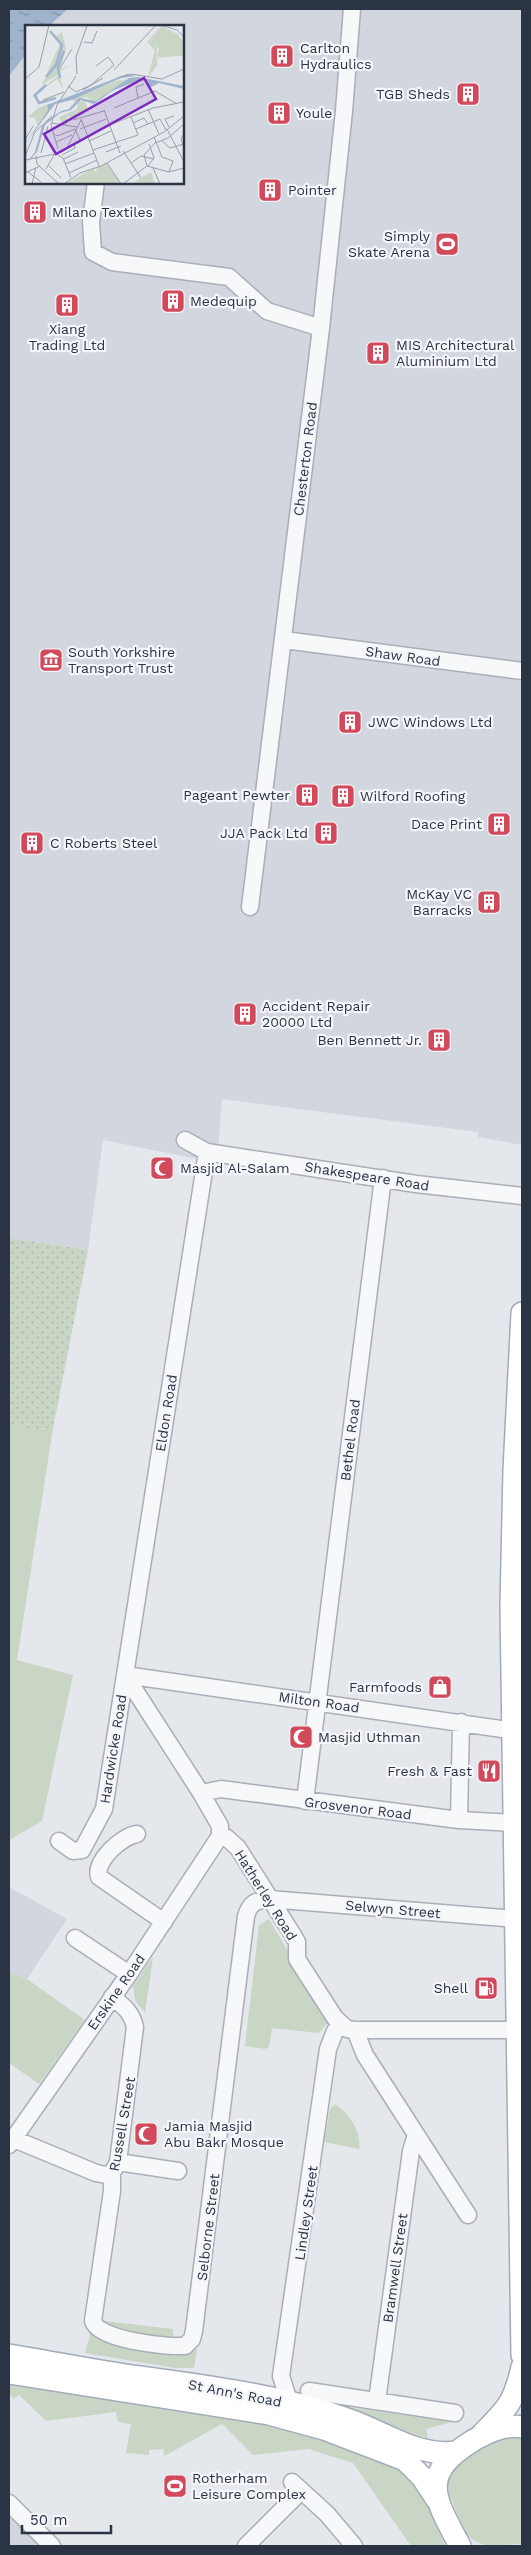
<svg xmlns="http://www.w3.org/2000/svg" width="531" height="2555" viewBox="0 0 531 2555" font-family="'Work Sans',sans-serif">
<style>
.built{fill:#d2d6de}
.green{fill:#c9d6c5}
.garden{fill:url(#garden-dots)}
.water{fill:url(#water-ripples)}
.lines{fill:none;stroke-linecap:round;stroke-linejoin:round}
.minor-casing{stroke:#a9aeb7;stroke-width:19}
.major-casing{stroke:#a3abb8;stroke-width:24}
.minor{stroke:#f7f8fa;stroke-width:16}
.major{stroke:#fff;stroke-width:21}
.labels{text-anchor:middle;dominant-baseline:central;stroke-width:4.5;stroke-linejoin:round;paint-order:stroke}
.poi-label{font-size:14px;fill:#2b3445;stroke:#f4f6f9;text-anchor:start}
.street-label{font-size:14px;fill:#2b3445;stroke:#f4f6f9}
.inset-river{fill:none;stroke:#9fb4cc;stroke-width:2.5}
.inset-road{fill:none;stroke:#9a9fa9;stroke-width:1}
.view{fill:#7b2cbf;fill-opacity:0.15;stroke:#7b2cbf;stroke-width:2.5}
.inset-edge{fill:none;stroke:#2b3445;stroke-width:2.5}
</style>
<defs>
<pattern id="garden-dots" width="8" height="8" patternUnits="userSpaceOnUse" patternTransform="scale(1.25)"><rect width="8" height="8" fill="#c9d6c5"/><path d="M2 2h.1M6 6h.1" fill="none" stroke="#adb8ab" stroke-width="1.8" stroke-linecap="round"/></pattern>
<pattern id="water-ripples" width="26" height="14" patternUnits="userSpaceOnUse" patternTransform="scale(1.25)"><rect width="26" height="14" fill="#9fb4cc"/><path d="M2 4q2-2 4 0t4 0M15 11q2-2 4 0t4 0" fill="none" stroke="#8293a7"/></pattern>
</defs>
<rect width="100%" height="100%" fill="#e4e7ec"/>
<path class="built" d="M68,9H522V1145L478,1137V1132L222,1099L217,1163L103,1140L88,1250L9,1238V76L26,54V182H182V26H49Z
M9,1887L67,1919L27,1979L9,1972Z
M9,2493L36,2520L63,2546H9Z"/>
<path class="green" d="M9,1425L31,1429L53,1428L17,1660L73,1675L42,1821L9,1840Z
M269,1919L329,2021L319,2033L272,2028L269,2047L265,2049L245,2046L259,1925Z
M153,1957L145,2013L135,2000L133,1986Z
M9,1972L27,1979L85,2020L39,2084L9,2063Z
M335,2104C349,2113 362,2132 359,2149L324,2142L330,2109Z
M105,2321L173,2329L174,2356L197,2349L194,2368H175L85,2353L92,2327Z
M9,2380L289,2426L406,2469L416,2480L445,2546H411L353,2463L308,2449L253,2455L222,2424L164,2456V2449L149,2450V2455L126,2453L131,2424L118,2422L116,2412L46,2421L19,2395L13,2399L9,2394Z
M346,2407L452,2422L426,2429L428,2439Z
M515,2436L522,2438V2544L486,2546L475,2541L466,2534L449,2494L448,2484L450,2473L458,2463L493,2441Z"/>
<path class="garden" d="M9,1238L88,1250L53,1428L31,1429L9,1425Z"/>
<path class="water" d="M9,9H68L49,26H26V54L9,76Z"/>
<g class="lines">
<g class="minor-casing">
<path id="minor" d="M96,182L91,222L93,252L112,262L229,277L267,311L321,328
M284,640L522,671
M250,907L321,328L344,111L352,9
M185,1140L207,1152L416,1184L522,1196
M125,1675L201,1793L220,1826V1836L227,1838L238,1848L293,1935L297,1942V1959L335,2018L347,2029L355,2030L365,2055L468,2215
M125,1675L522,1732
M201,1793L221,1789L459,1820L515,1823
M305,1801L383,1178
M459,1820L461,1722
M137,1834C122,1836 94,1861 99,1877L164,1922
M59,1841L73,1851L82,1850L104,1809L207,1152
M75,1938L129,1974
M112,1997C124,2006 132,2013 135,2027L118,2162L112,2173V2191L93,2321C98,2340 166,2347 185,2346L192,2339L194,2331L246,1916C250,1903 256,1900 269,1899L517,1919
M355,2030H517
M14,2139L96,2173L106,2175L112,2173
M9,2145L129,1974L220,1836
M118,2162L178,2171
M309,2391L455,2413
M377,2401L411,2151L416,2135
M290,2404L281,2376L328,2049L335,2031L342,2026
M292,2482L327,2514L354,2546
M9,2503L52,2546
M246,2546L301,2491"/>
</g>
<g class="major-casing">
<path id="major" d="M522,1313L514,1471L511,1606L522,2355
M9,2355C52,2362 96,2371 140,2377C212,2387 287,2396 355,2422C387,2434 420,2457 455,2452
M9,2373L269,2414L324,2429L405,2460L422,2477L437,2500
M483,2433C508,2408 514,2402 522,2367
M460,2546C434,2497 418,2474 474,2440C488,2432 507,2424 522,2427"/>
</g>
<use href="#minor" class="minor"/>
<use href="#major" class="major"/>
</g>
<defs>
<g id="building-square" transform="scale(1.25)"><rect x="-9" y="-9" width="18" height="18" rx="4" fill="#d1495b" stroke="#f4f6f9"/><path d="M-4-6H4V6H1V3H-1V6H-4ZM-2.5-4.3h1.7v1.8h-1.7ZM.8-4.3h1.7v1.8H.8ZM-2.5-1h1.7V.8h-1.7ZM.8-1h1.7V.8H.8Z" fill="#fff"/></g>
<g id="stadium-square" transform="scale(1.25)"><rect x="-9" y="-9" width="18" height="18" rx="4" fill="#d1495b" stroke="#f4f6f9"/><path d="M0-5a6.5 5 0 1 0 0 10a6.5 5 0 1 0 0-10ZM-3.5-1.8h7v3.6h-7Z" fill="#fff"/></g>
<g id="museum-square" transform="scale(1.25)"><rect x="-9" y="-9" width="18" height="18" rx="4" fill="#d1495b" stroke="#f4f6f9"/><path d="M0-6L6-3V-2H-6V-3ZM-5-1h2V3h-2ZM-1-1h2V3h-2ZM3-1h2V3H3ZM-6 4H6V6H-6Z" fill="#fff"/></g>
<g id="mosque-square" transform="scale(1.25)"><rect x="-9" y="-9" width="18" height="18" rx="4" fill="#d1495b" stroke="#f4f6f9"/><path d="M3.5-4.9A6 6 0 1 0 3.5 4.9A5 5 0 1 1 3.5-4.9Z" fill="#fff"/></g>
<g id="shop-square" transform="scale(1.25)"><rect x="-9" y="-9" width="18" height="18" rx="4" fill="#d1495b" stroke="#f4f6f9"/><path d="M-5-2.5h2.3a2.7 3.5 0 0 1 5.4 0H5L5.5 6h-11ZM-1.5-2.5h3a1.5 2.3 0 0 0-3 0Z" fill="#fff"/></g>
<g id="restaurant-square" transform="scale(1.25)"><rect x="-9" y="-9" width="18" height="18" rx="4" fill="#d1495b" stroke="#f4f6f9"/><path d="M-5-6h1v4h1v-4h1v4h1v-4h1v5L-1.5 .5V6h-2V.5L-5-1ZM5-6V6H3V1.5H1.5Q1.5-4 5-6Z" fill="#fff"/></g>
<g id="fuel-square" transform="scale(1.25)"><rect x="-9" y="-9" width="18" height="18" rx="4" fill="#d1495b" stroke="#f4f6f9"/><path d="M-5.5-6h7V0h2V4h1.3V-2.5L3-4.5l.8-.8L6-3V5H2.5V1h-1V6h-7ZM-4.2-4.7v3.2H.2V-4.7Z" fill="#fff"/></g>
</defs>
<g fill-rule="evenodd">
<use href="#building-square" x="282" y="56"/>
<use href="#building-square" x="468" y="94"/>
<use href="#building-square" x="279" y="113"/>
<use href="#building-square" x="270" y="190"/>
<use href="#building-square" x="35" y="212"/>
<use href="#stadium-square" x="447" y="244"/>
<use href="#building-square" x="173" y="301"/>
<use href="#building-square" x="67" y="305"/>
<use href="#building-square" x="378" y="353"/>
<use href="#museum-square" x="51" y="660"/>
<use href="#building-square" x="350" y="722"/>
<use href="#building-square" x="307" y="795"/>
<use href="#building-square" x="343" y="796"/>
<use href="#building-square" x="499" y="824"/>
<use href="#building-square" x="326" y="833"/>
<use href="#building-square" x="32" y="843"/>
<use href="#building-square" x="489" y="902"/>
<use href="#building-square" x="245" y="1014"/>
<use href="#building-square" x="439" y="1040"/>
<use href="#mosque-square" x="162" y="1168"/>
<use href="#shop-square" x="440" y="1687"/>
<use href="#mosque-square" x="301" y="1737"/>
<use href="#restaurant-square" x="489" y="1771"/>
<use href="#fuel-square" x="486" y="1988"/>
<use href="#mosque-square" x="146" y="2134"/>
<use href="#stadium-square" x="175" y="2486"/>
</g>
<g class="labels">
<g class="poi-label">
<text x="300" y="48">Carlton<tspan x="300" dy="16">Hydraulics</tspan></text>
<text x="450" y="94" text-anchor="end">TGB Sheds</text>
<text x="296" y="113">Youle</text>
<text x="288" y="190">Pointer</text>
<text x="52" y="212">Milano Textiles</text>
<text x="430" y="236" text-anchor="end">Simply<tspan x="430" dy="16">Skate Arena</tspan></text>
<text x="190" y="301">Medequip</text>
<text x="67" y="329" text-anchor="middle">Xiang<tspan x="67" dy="16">Trading Ltd</tspan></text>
<text x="396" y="345">MIS Architectural<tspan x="396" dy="16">Aluminium Ltd</tspan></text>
<text x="68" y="652">South Yorkshire<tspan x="68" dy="16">Transport Trust</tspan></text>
<text x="368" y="722">JWC Windows Ltd</text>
<text x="290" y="795" text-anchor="end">Pageant Pewter</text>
<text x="360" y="796">Wilford Roofing</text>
<text x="482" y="824" text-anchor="end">Dace Print</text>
<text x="308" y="833" text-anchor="end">JJA Pack Ltd</text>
<text x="50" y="843">C Roberts Steel</text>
<text x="472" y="894" text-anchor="end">McKay VC<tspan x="472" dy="16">Barracks</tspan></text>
<text x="262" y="1006">Accident Repair<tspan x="262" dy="16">20000 Ltd</tspan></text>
<text x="422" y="1040" text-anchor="end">Ben Bennett Jr.</text>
<text x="180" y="1168">Masjid Al-Salam</text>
<text x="422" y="1687" text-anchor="end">Farmfoods</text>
<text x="318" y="1737">Masjid Uthman</text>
<text x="472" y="1771" text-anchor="end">Fresh &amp; Fast</text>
<text x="468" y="1988" text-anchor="end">Shell</text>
<text x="164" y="2126">Jamia Masjid<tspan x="164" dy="16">Abu Bakr Mosque</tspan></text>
<text x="192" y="2478">Rotherham<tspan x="192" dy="16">Leisure Complex</tspan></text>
</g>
<g class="street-label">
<text transform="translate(305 459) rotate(-83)">Chesterton Road</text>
<text transform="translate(403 656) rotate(8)">Shaw Road</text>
<text transform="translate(367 1176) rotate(9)">Shakespeare Road</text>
<text transform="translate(166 1413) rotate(-81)">Eldon Road</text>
<text transform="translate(350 1440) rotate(-83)">Bethel Road</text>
<text transform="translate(319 1702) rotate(8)">Milton Road</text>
<text transform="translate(113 1749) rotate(-81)">Hardwicke Road</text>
<text transform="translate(358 1808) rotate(7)">Grosvenor Road</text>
<text transform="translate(266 1895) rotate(58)">Hatherley Road</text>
<text transform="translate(393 1909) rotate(5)">Selwyn Street</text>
<text transform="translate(116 1992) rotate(-55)">Erskine Road</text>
<text transform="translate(122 2124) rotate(-80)">Russell Street</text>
<text transform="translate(306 2213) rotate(-82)">Lindley Street</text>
<text transform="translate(208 2227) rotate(-83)">Selborne Street</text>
<text transform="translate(395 2268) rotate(-82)">Bramwell Street</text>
<text transform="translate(235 2393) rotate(11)">St Ann's Road</text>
</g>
</g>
<g transform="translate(25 25)">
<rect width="159" height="159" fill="#e4e7ec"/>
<path d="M136,1L152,9L159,17V31H132L134,24L125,17ZM103,54L71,76L60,72L50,77L47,75L91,56ZM34,75L22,80L23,85L12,100L10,93L3,92L13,83ZM59,75L64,86L49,94L42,91V100H38L34,92L52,84L53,78ZM81,138L94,156L89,159H40L67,144L72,147L71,144Z" fill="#c9d6c5"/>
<path d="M136,1L125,16L132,24L131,32L141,30L151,31L132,33V41L123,52L130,25L122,17ZM37,7L41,24L35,44L45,40L34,47V41L39,26L33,40L34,49L17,60L35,18L29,13ZM34,50L39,65L32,54L10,70L14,77H23L13,79L8,71L0,77Z" fill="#c9d6c5"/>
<path d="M126,147L130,159L109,157Z" fill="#c9d6c5"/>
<path d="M102,49L111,51L96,53L47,75L30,79L0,119L23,85L22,80ZM113,52L159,61V64L134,58L124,63L121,56L114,55L87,66L69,79L56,75L46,85L35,88L20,100L12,127L0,140L10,127L17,101L23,95L36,86L44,84L54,73L71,76L104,53Z" fill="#9fb4cc"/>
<path class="inset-river" d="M21,52L31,40L37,20L25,6M35,53L33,42L39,26M21,60L10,70L14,78L31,73"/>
<path class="inset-road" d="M135,0L152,5L159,12M59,17L67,18L72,6M35,43L47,24M89,45L131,0M52,49L51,32L62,1M92,53L106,49L137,54L159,44M0,54L14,42L24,0M43,61L51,67L66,60L89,40L83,32L71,41M58,65L78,53M113,73L111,62L119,59M18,75L39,67M89,83L130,66L152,79M123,84L134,109M79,85L95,128M106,92L113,110M56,94L74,141M48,95L79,86M26,98L52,102M108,98L119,93L123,99M26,100L32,80L51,51M26,100L33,124M144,102L140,94L149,91M55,104L81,94M111,104L135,94L141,105M142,104L159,137M159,108L156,114L159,123M30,109L32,111L50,104L55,115M129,112L137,132M0,115L8,101M64,116L86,106M137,116L145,123L159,119M31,117L47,110M42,123L56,95M68,125L113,110M98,126L116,153M36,127L84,100L128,83L159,77M81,127L96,121M16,128L23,101M33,130L38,133L46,153M37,130L50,123L49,119M0,131L10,107L27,91M11,131L12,139L34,159M137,132L148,136L144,147M39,134L53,127M0,135L30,129M82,138L96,159M106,138L116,131L129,134M40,139L69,128M24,141L36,153M123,141L129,133L124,119M128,143L135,159M21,144L29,130M3,147L16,157M144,147L122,141L119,130L130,118L143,113L159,99M144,147L159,143M0,148L15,141M44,148L72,135M7,159L11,142M39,159L55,148L76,141L139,107L159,91M98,159L122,141"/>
<path class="view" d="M119,53L131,74L31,129L19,109Z"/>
<rect width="159" height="159" class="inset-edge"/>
</g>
<rect width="531" height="2555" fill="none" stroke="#2b3445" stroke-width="20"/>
<path d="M22 2525v8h89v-8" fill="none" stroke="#2b3445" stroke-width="2.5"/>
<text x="30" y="2525" font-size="15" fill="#2b3445" stroke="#f4f6f9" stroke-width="4" paint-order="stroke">50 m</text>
</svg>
